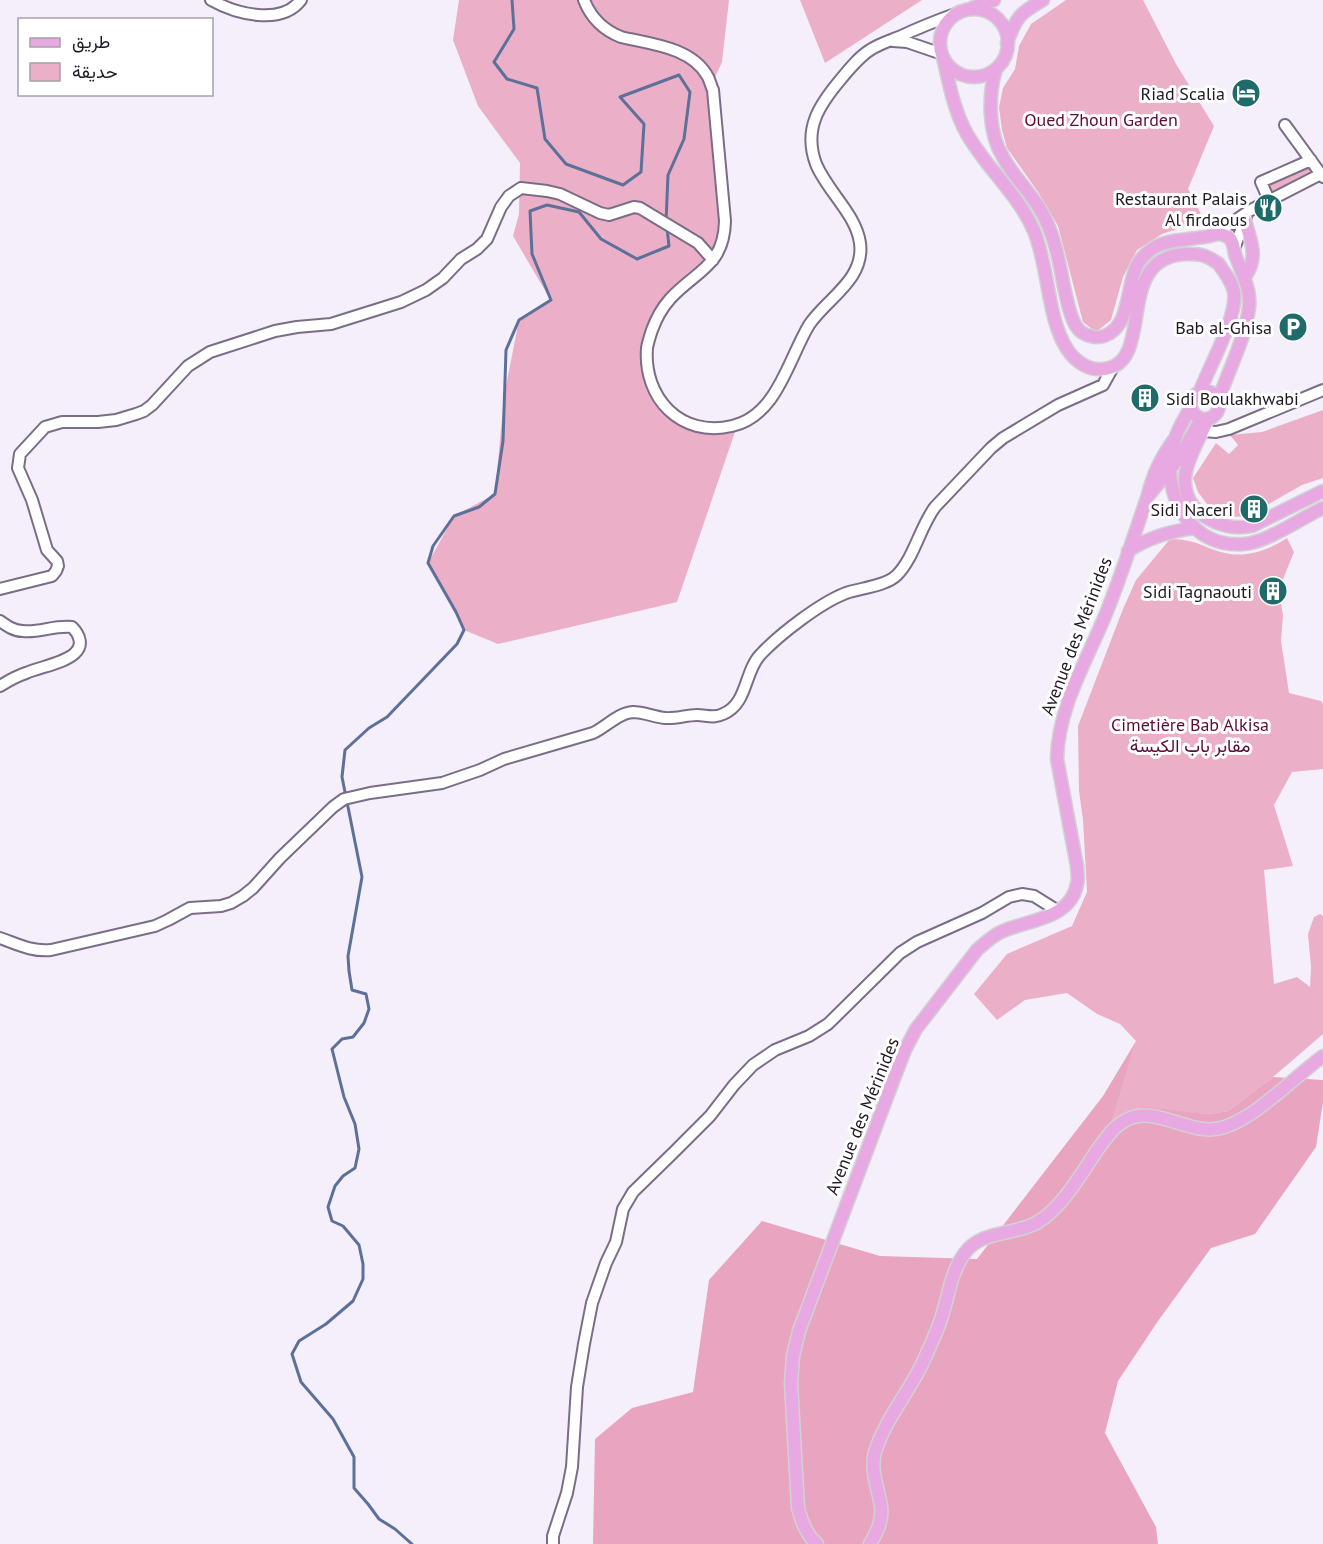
<svg xmlns="http://www.w3.org/2000/svg" width="1323" height="1544" viewBox="0 0 1323 1544" font-family="'PT Sans',Vazirmatn,sans-serif">
<style>
.green{fill:#ebb0c7}
.forest{fill:#e9a4bf}
.lines{fill:none;stroke-linecap:round;stroke-linejoin:round}
.stream{stroke:#5d709a;stroke-width:3}
.minor-casing{stroke:#7b6d88;stroke-width:14}
.major-casing{stroke:#d2d1d3;stroke-width:15}
.minor{stroke:#fff;stroke-width:10}
.major{stroke:#e8a9e2;stroke-width:12}
.labels{text-anchor:middle;dominant-baseline:central;stroke-width:6;stroke-linejoin:round;paint-order:stroke}
.poi-label{font-size:18px;fill:#1e1823;stroke:#fff;text-anchor:end}
.park-label{font-size:18px;fill:#5c0b37;stroke:#fff}
.street-label{font-size:18px;fill:#1e1823;stroke:#fff}
</style>
<rect width="100%" height="100%" fill="#f5effb"/>
<path class="green" d="M459,0H729L722,62L710,88L724,220L703,271L658,315L642,374L673,419L737,426L677,602L498,644L464,630L428,563L454,516L495,494L504,396L519,320L550,299L513,236L519,214L520,163L478,106L453,40Z
M800,0H922L825,63Z
M1066,0H1143L1176,64L1214,126L1188,189L1204,220L1162,234L1137,250L1123,277L1111,320L1096,332L1083,322L1058,226L1038,192L1007,148L1002,130L999,107L1003,88L1015,69L1019,46L1031,24Z
M1314,158L1323,170L1270,199L1261,181Z
M1323,410V478L1302,485L1248,516L1233,517L1218,513L1207,504L1198,492L1193,478L1216,443L1229,454L1238,445L1230,435L1262,432Z
M1287,538L1294,552L1279,589L1283,616L1281,641L1289,693L1321,701L1323,704V769L1292,772L1274,805L1293,866L1264,870L1274,984L1297,977L1310,987L1311,967L1308,934L1314,917L1320,914L1323,916V1034L1273,1077L1228,1111L1208,1114L1185,1112L1110,1122L1136,1041L1120,1024L1097,1014L1067,993L1025,1000L997,1020L974,994L1007,954L1072,926L1087,892L1083,820L1079,791L1078,726L1123,609L1136,580L1170,539C1178,539 1186,540 1193,542C1204,545 1214,551 1225,553C1246,558 1269,550 1287,538Z"/>
<path class="forest" d="M1136,1041L1111,1122L1143,1107L1208,1114L1228,1111L1273,1077L1323,1080V1102L1316,1147L1255,1234L1211,1248L1158,1321L1118,1381L1105,1433L1156,1527L1158,1544H593L595,1439L632,1408L693,1392L709,1280L762,1221L880,1256L977,1259L1103,1096Z"/>
<g class="lines">
<path class="stream" d="M512,0L514,29L494,62L507,79L537,88L545,139L566,164L623,185L641,172L644,124L620,97L679,75L690,92L684,139L668,175L666,222
M412,1544L395,1529L379,1519L368,1504L354,1488V1457L333,1419L301,1382L292,1354L299,1341L326,1324L353,1301L363,1279V1264L359,1245L343,1226L332,1221L328,1207L335,1186L343,1176L355,1168L359,1149L355,1124L344,1097L332,1049L342,1039L353,1037L364,1023L369,1009L366,994L352,990L349,971L348,956L362,877L342,777L345,750L369,728L387,717L457,644L464,630L456,612L428,563L433,546L454,516L479,507L495,494L503,441L506,350L519,320L551,300L532,254L530,211L547,205L579,212L601,239L637,259L669,246L667,228"/>
<g class="minor-casing">
<path id="minor" d="M211,0C236,14 281,26 301,0
M584,0C591,18 603,30 621,37C650,44 692,47 708,77C710,81 711,86 713,90L725,221C724,267 695,271 670,299C662,308 656,319 652,330C650,336 648,342 647,348C643,398 681,438 732,426C777,416 788,360 809,325C826,299 865,280 860,243C856,214 827,191 816,164C803,129 819,105 841,79C850,68 859,57 870,50C879,44 889,41 899,37C918,28 938,20 958,13
M893,41L907,42L942,54
M1285,125L1323,177
M1269,200L1261,182L1311,160
M1214,235L1249,211L1321,174
M1234,249L1246,217
M1203,431L1216,432L1229,429L1323,390
M0,589L52,576L56,571L58,566L57,561L47,550L32,500L18,468L20,454L45,427L62,422H98L116,420L136,414L144,411L152,405L188,366L210,352L275,331L297,327L331,324L401,302L426,290L443,278L461,259L477,249L487,239L501,207L509,196L521,188L547,191L560,194L600,213L609,215L634,207L640,208L698,243L713,260
M0,621C7,626 14,631 23,631C39,633 54,625 72,627C79,634 84,645 75,653C65,663 40,667 26,673C17,676 8,681 0,686
M0,938C17,944 32,952 51,950L155,926L168,920L190,908L221,906L231,903L243,896L253,888L280,858L333,807L344,799L370,793L442,783L480,770L504,759L593,733C606,727 618,713 633,712C644,712 654,717 665,718C676,719 686,715 697,715C706,715 714,719 723,714C748,704 744,671 761,654C780,634 820,603 846,593C861,588 886,586 897,575C914,558 920,527 935,507L991,448L1003,438L1058,405L1103,385L1113,367
M553,1544V1536L567,1493L572,1467L577,1387L584,1344L592,1303L606,1263L616,1242L623,1209L633,1192L673,1153L710,1116L734,1085L753,1065L775,1050L809,1036L828,1024L900,953L917,942L982,913L1009,897L1022,894L1034,896L1058,911"/>
</g>
<g class="major-casing">
<path id="major" d="M972,8L994,0
M940 43a34 34 0 1 1 68 0a34 34 0 1 1-68 0Z
M1007,43C1016,17 1020,13 1043,0
M943,57C949,83 954,111 967,134C987,169 1018,194 1034,231C1049,267 1047,318 1067,349C1076,363 1092,373 1109,368C1155,356 1113,254 1189,254C1194,254 1202,254 1207,257C1211,258 1213,261 1218,263C1224,272 1232,281 1234,292C1238,316 1209,367 1200,391
M996,69C988,95 988,133 1003,157C1013,176 1029,191 1040,209C1054,232 1059,260 1064,287C1067,299 1069,315 1076,326C1079,331 1085,335 1091,336C1095,338 1100,337 1104,336C1131,327 1126,286 1137,265C1141,258 1147,252 1153,248C1171,238 1191,240 1210,236C1214,235 1216,234 1219,234C1221,234 1226,236 1228,237C1235,242 1233,250 1236,257C1243,276 1253,292 1248,314C1243,344 1228,371 1219,399
M1245,277C1259,256 1251,243 1245,220
M1191 405a14 14 0 1 1 28 0a14 14 0 1 1-28 0Z
M1191,407C1183,421 1175,434 1172,449C1162,496 1191,549 1244,544C1266,543 1301,518 1323,508
M1208,419C1201,436 1190,453 1186,471C1178,510 1219,533 1252,526L1323,491
M1149,495L1179,458L1199,423
M1128,551C1149,537 1170,531 1195,528
M817,1544C806,1534 802,1522 798,1508L791,1383L793,1356L799,1331L893,1081L905,1050L916,1029L977,950C985,943 993,935 1003,931C1028,920 1071,919 1077,884C1079,879 1077,872 1077,866L1057,759C1058,706 1088,659 1107,611C1122,574 1134,535 1147,498C1153,474 1160,459 1175,438
M870,1544C877,1532 883,1520 881,1506C878,1488 870,1470 875,1452C884,1423 904,1398 918,1372C925,1359 931,1344 937,1330C948,1305 948,1277 964,1254C981,1229 1015,1236 1038,1222C1063,1207 1082,1172 1098,1149C1106,1138 1114,1126 1126,1120C1154,1105 1186,1133 1215,1129C1249,1125 1294,1077 1323,1056"/>
</g>
<use href="#minor" class="minor"/>
<use href="#major" class="major"/>
</g>
<defs>
<g id="hotel-disc" transform="scale(1.5)"><circle r="9.5" fill="#1e6b6a" stroke="#fff"/><path d="M-6-4.5h1.5V1H6V5H4.5V3h-9V5H-6ZM-4 0a1.8 1.8 0 1 1 3.6 0ZM.5 0V-2.5h3Q6-2.5 6 0Z" fill="#fff"/></g>
<g id="restaurant-disc" transform="scale(1.5)"><circle r="9.5" fill="#1e6b6a" stroke="#fff"/><path d="M-5-6h1v4h1v-4h1v4h1v-4h1v5L-1.5 .5V6h-2V.5L-5-1ZM5-6V6H3V1.5H1.5Q1.5-4 5-6Z" fill="#fff"/></g>
<g id="parking-disc" transform="scale(1.5)"><circle r="9.5" fill="#1e6b6a" stroke="#fff"/><path d="M-3.5-5.5H1a3.5 3.5 0 0 1 0 7H-1V5.5H-3.5ZM-1-3.4V-.6H.8a1.4 1.4 0 0 0 0-2.8Z" fill="#fff"/></g>
<g id="building-disc" transform="scale(1.5)"><circle r="9.5" fill="#1e6b6a" stroke="#fff"/><path d="M-4-6H4V6H1V3H-1V6H-4ZM-2.5-4.3h1.7v1.8h-1.7ZM.8-4.3h1.7v1.8H.8ZM-2.5-1h1.7V.8h-1.7ZM.8-1h1.7V.8H.8Z" fill="#fff"/></g>
</defs>
<g fill-rule="evenodd">
<use href="#hotel-disc" x="1246" y="93"/>
<use href="#restaurant-disc" x="1268" y="208"/>
<use href="#parking-disc" x="1293" y="327"/>
<use href="#building-disc" x="1145" y="398"/>
<use href="#building-disc" x="1254" y="509"/>
<use href="#building-disc" x="1273" y="591"/>
</g>
<g class="labels">
<g class="poi-label">
<text x="1225" y="93">Riad Scalia</text>
<text x="1247" y="198">Restaurant Palais<tspan x="1247" dy="21">Al firdaous</tspan></text>
<text x="1272" y="327">Bab al-Ghisa</text>
<text x="1166" y="398" text-anchor="start">Sidi Boulakhwabi</text>
<text x="1233" y="509">Sidi Naceri</text>
<text x="1252" y="591">Sidi Tagnaouti</text>
</g>
<g class="park-label">
<text x="1101" y="119">Oued Zhoun Garden</text>
<text x="1190" y="724">Cimetière Bab Alkisa<tspan x="1190" dy="21">مقابر باب الكيسة</tspan></text>
</g>
<g class="street-label">
<text transform="translate(1076 636) rotate(-69)">Avenue des Mérinides</text>
<text transform="translate(862 1116) rotate(-68)">Avenue des Mérinides</text>
</g>
</g>
<rect x="18" y="18" width="195" height="78" fill="#ffffff" stroke="#a5a3a7" stroke-width="1.5"/>
<rect x="30" y="38" width="30" height="9" fill="#e8a9e2" stroke="#a5a3a7" stroke-width="1.5"/>
<text x="72" y="48" font-size="18" fill="#1e1823">طريق</text>
<rect x="30" y="63" width="30" height="18" fill="#ebb0c7" stroke="#a5a3a7" stroke-width="1.5"/>
<text x="72" y="78" font-size="18" fill="#1e1823">حديقة</text>
</svg>
